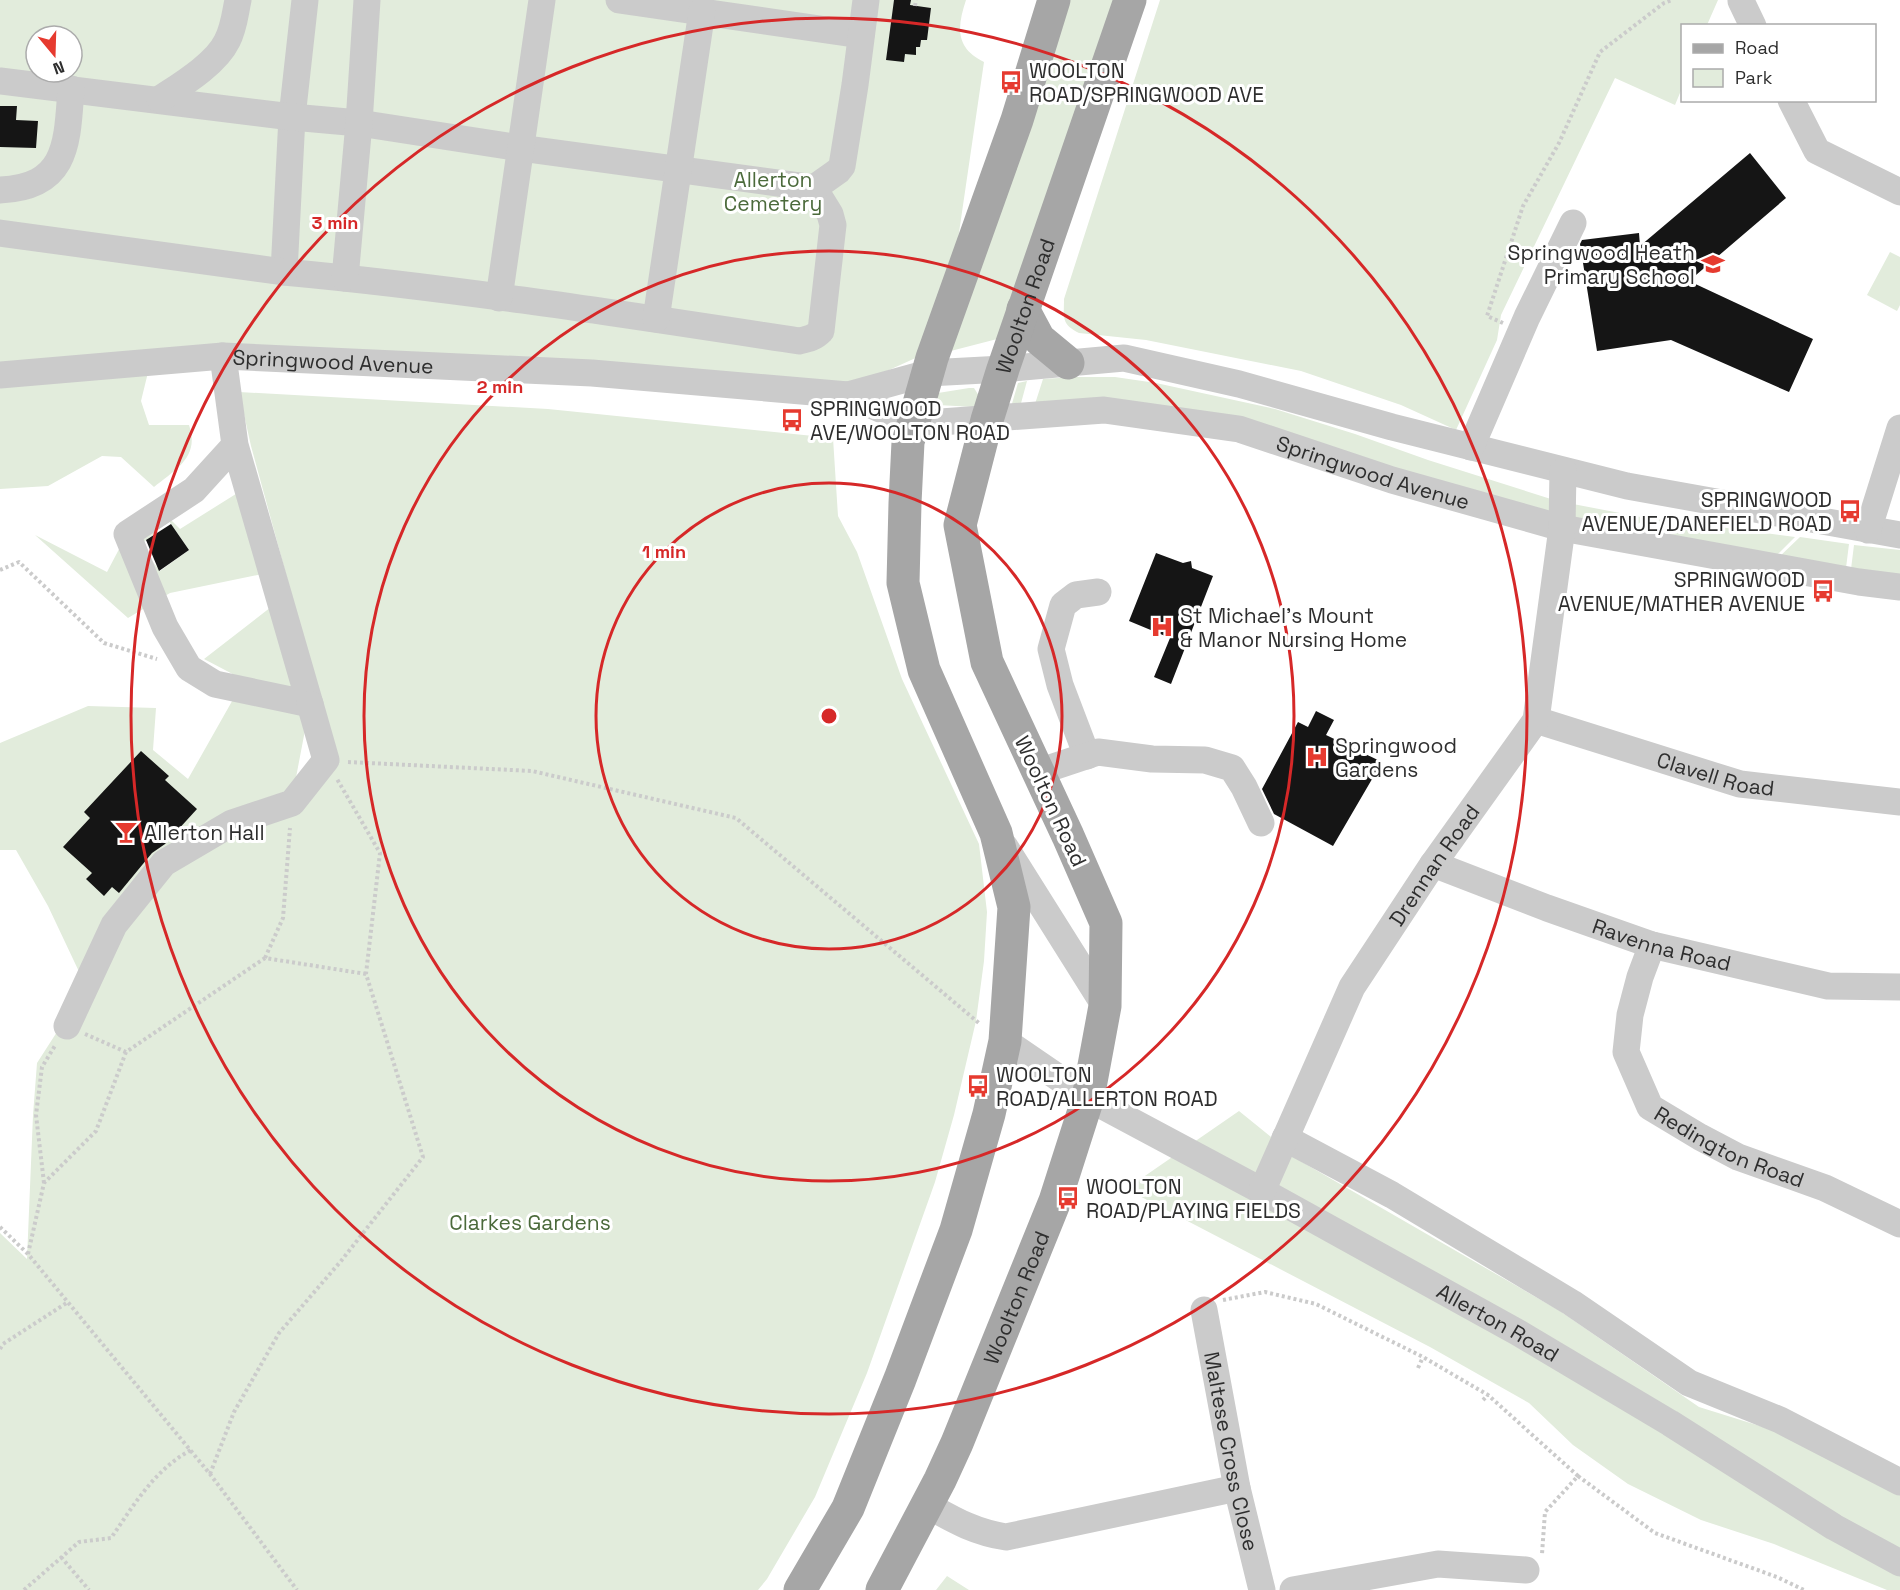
<svg xmlns="http://www.w3.org/2000/svg" width="1900" height="1590" viewBox="0 0 1900 1590" font-family="'Space Grotesk',sans-serif">
<style>
.green{fill:#e2ecdc;fill-rule:evenodd}
.building{fill:#151515}
.lines{fill:none;stroke-linecap:round;stroke-linejoin:round}
.path{stroke:#cbcbcb;stroke-width:4;stroke-dasharray:3 3;stroke-linecap:butt}
.minor{stroke:#cbcbcb;stroke-width:27}
.major{stroke:#a6a6a6;stroke-width:33}
.ring{fill:none;stroke:#d62828;stroke-width:3}
.labels{text-anchor:middle;dominant-baseline:central;stroke-width:6;stroke-linejoin:round;paint-order:stroke}
.poi-label{font-size:21px;fill:#2e2e2e;stroke:#fff;text-anchor:start}
.park-label{font-size:21px;fill:#4b6a3b;stroke:#fff}
.street-label{font-size:21px;fill:#2e2e2e;stroke:#fff}
.centre{fill:#d62828;stroke:#fff;stroke-width:3}
.ring-label{font-size:18px;text-anchor:middle;font-weight:bold;fill:#d62828;stroke:#fff;stroke-width:6;stroke-linejoin:round;paint-order:stroke}
</style>
<rect width="100%" height="100%" fill="#fff"/>
<path class="green" d="M0,0H966C957,27 955,48 984,62L956,253L920,356L847,389L153,352L141,401L149,425H189C200,457 176,469 154,487L121,457L102,456L48,486L0,489ZM36,36H72V72H36Z
M1064,0H1116L1001,338L943,353Z
M1160,0H1718L1707,25L1682,26V88L1675,105L1615,78L1501,315L1497,340L1456,430L1401,405L1301,371L1146,340L1079,333C1061,324 1064,318 1064,299Z
M1890,252L1900,257V305L1897,311L1867,295Z
M1074,377H1115L1156,383L1275,409L1355,434L1428,460L1554,500L1550,520L1365,463L1035,404L1043,379Z
M1027,381L1020,407H1011L1018,383Z
M969,388H974L979,396L974,407L938,405V393Z
M239,392L548,409L833,438L838,516L857,552L902,679L979,844L987,912L984,961L976,1021L954,1115L935,1182L867,1373L815,1497L767,1579L758,1590H0V1233L27,1259L33,1115L37,1063L64,1021L82,978L48,906L16,850H0V743L88,706L156,708L153,750L188,779L244,680L204,659L280,600L310,704L294,788L300,812L322,706L251,446Z
M247,487L272,572L170,593L128,618L35,535L107,572L127,534L147,521L155,533L140,545L160,571L189,550L162,511L180,529Z
M1573,504L1646,518L1622,536L1570,528Z
M1651,518L1795,537L1773,559L1625,538Z
M1800,537L1849,544L1846,568L1777,559Z
M1854,545L1900,550V575L1851,569Z
M1239,1111L1302,1162L1560,1311L1699,1407L1795,1437L1900,1495V1590H1887L1774,1544L1701,1520L1628,1484L1573,1445L1529,1403L1430,1347L1126,1189Z
M947,1576L969,1590H936Z"/>
<path class="building" d="M894,0H911L910,5L931,8L927,40H921L920,47H916V55L905,54L904,62L886,60Z
M0,106H17L16,120L38,121L36,148L0,147Z
M1750,153L1786,198L1689,281L1813,339L1789,392L1671,340L1597,351L1580,244L1582,240L1639,233L1640,246Z
M171,524L189,550L159,571L146,540Z
M1156,553L1183,563L1191,561L1192,568L1213,576L1171,684L1154,677L1170,638L1129,621Z
M1316,711L1334,720L1326,735L1382,762L1333,846L1274,814L1262,789L1298,722L1308,727Z
M141,751L169,776L165,780L197,809L165,844L152,853L119,893L112,887L104,896L86,879L92,873L63,847L90,818L84,812Z"/>
<g class="lines">
<path class="path" d="M915,6L916,0
M1503,323L1487,316L1523,206L1559,143L1600,52L1664,3L1672,0
M0,570L19,562L104,643L157,659
M348,762L532,771L736,818L980,1024
M265,958L283,918L290,828
M85,1034L126,1052
M44,1183L36,1115L42,1067L56,1044
M0,1227L28,1254L210,1474L297,1590
M28,1254L44,1183L96,1131L126,1052L265,958L366,974
M1223,1300L1265,1292L1316,1304L1423,1357L1488,1395L1578,1476L1545,1512L1542,1554
M0,1349L3,1344L68,1302
M1418,1368L1423,1357
M1483,1400L1488,1395
M210,1474L234,1412L279,1333L341,1261L423,1157L366,974L380,853L337,779
M1578,1476L1655,1533L1777,1577L1804,1590
M61,1557L89,1590
M24,1590L79,1542L111,1538C134,1505 154,1470 191,1450"/>
<g class="minor">
<path d="M305,0L292,117L284,272C456,288 628,315 799,341C808,339 814,338 821,331L833,225L830,214L814,188"/>
<path d="M619,0L861,35"/>
<path d="M1741,1L1753,26"/>
<path d="M0,81L292,117L359,123L520,148L814,188L838,171L842,166L855,85L866,0"/>
<path d="M160,99C181,85 216,64 227,41C234,28 235,14 238,0"/>
<path d="M1791,100L1817,151L1900,192"/>
<path d="M0,190C68,187 67,143 71,89"/>
<path d="M0,233L284,272"/>
<path d="M345,278L359,123L367,0"/>
<path d="M499,298L542,0"/>
<path d="M656,319L702,11"/>
<path d="M223,356L235,445L310,704L215,684L189,668L165,627L127,534L194,490L235,445"/>
<path id="s1" d="M0,375L223,356L592,373L848,395L914,424L1104,410L1239,429L1392,480L1562,528L1859,582L1900,587"/>
<path d="M848,395L928,373L1003,369L1124,358L1239,384L1392,427L1627,486L1900,535"/>
<path d="M1471,447L1527,317L1573,223"/>
<path d="M1868,530L1900,428"/>
<path id="s2" d="M1536,720L1740,784L1900,802"/>
<path d="M1087,756L1060,685L1051,649L1063,605L1076,595L1098,592"/>
<path d="M1038,772L1098,752L1152,759L1205,760L1232,768L1244,787L1261,823"/>
<path d="M1005,847L1105,1006"/>
<path id="s3" d="M1433,864L1547,908L1652,945L1828,986L1900,987"/>
<path id="s4" d="M1652,945L1640,977L1630,1015L1626,1052L1650,1107L1700,1137L1738,1157L1825,1188L1900,1224"/>
<path d="M67,1026L114,925L164,863L232,823L292,803L326,760L310,704"/>
<path id="s5" d="M1005,1041L1088,1098L1262,1191L1517,1332L1670,1423L1834,1527L1900,1563"/>
<path d="M1285,1138L1392,1195L1572,1303L1689,1383L1780,1420L1900,1482"/>
<path id="s6" d="M1262,1191L1352,987L1433,864L1536,720L1562,528L1563,471"/>
<path id="s7" d="M1204,1310L1237,1488L1262,1590"/>
<path d="M927,1505C954,1520 974,1532 1006,1537L1237,1488"/>
<path d="M1293,1590L1438,1564L1526,1570"/>
</g>
<g class="major">
<path d="M1023,309L1039,339L1068,363"/>
<path d="M800,1590L848,1508L900,1379L956,1230L989,1114L1005,1041L1014,907L996,833L924,670L903,583L905,503L908,442L932,358L1017,120L1054,0"/>
<path id="s8" d="M882,1590L940,1480L957,1443L1055,1201L1088,1098L1105,1006L1106,923L1068,836L987,662L960,525L987,420L1003,369L1130,0"/>
</g>
</g>
<g class="ring">
<circle cx="829" cy="716" r="233"/>
<circle cx="829" cy="716" r="465"/>
<circle cx="829" cy="716" r="698"/>
</g>
<defs>
<g id="bus-bare" transform="scale(1.8)"><path d="M-5-6H5V4H4V6H2V4H-2V6H-4V4H-5ZM-3.5-4V0h7V-4ZM-3.5 1.2v1.5H-2V1.2ZM2 1.2v1.5H3.5V1.2Z" fill="#e63a2f" stroke="#fff" stroke-width="2.5" paint-order="stroke"/></g>
<g id="school-bare" transform="scale(1.8)"><path d="M0-5L7-2L0 1L-7-2ZM-4 1L0 2.5L4 1V4Q0 6-4 4Z" fill="#e63a2f" stroke="#fff" stroke-width="2.5" paint-order="stroke"/></g>
<g id="hospital-bare" transform="scale(1.8)"><path d="M-5-5h3v3.5h4V-5h3V5h-3V1.5h-4V5h-3Z" fill="#e63a2f" stroke="#fff" stroke-width="2.5" paint-order="stroke"/></g>
<g id="bar-bare" transform="scale(1.8)"><path d="M-6-5H6L.8 .8V4.5H3.5V6h-7V4.5H-.8V.8Z" fill="#e63a2f" stroke="#fff" stroke-width="2.5" paint-order="stroke"/></g>
</defs>
<g fill-rule="evenodd">
<use href="#bus-bare" x="1011" y="82"/>
<use href="#school-bare" x="1713" y="264"/>
<use href="#bus-bare" x="792" y="420"/>
<use href="#bus-bare" x="1850" y="511"/>
<use href="#bus-bare" x="1823" y="591"/>
<use href="#hospital-bare" x="1162" y="627"/>
<use href="#hospital-bare" x="1317" y="757"/>
<use href="#bar-bare" x="126" y="832"/>
<use href="#bus-bare" x="978" y="1086"/>
<use href="#bus-bare" x="1068" y="1198"/>
</g>
<g class="labels">
<g class="poi-label">
<text x="1029" y="70">WOOLTON<tspan x="1029" dy="24">ROAD/SPRINGWOOD AVE</tspan></text>
<text x="1695" y="252" text-anchor="end">Springwood Heath<tspan x="1695" dy="24">Primary School</tspan></text>
<text x="810" y="408">SPRINGWOOD<tspan x="810" dy="24">AVE/WOOLTON ROAD</tspan></text>
<text x="1832" y="499" text-anchor="end">SPRINGWOOD<tspan x="1832" dy="24">AVENUE/DANEFIELD ROAD</tspan></text>
<text x="1805" y="579" text-anchor="end">SPRINGWOOD<tspan x="1805" dy="24">AVENUE/MATHER AVENUE</tspan></text>
<text x="1180" y="615">St Michael's Mount<tspan x="1180" dy="24">&amp; Manor Nursing Home</tspan></text>
<text x="1335" y="745">Springwood<tspan x="1335" dy="24">Gardens</tspan></text>
<text x="144" y="832">Allerton Hall</text>
<text x="996" y="1074">WOOLTON<tspan x="996" dy="24">ROAD/ALLERTON ROAD</tspan></text>
<text x="1086" y="1186">WOOLTON<tspan x="1086" dy="24">ROAD/PLAYING FIELDS</tspan></text>
</g>
<g class="park-label">
<text x="773" y="179">Allerton<tspan x="773" dy="24">Cemetery</tspan></text>
<text x="530" y="1222">Clarkes Gardens</text>
</g>
<g class="street-label">
<text stroke="none"><textPath href="#s8" startOffset="1366">Woolton Road</textPath></text>
<text stroke="none"><textPath href="#s1" startOffset="334">Springwood Avenue</textPath></text>
<text stroke="none"><textPath href="#s1" startOffset="1390">Springwood Avenue</textPath></text>
<text stroke="none"><textPath href="#s2" startOffset="188">Clavell Road</textPath></text>
<text transform="translate(1051 801) rotate(65)">Woolton Road</text>
<text stroke="none"><textPath href="#s6" startOffset="370">Drennan Road</textPath></text>
<text stroke="none"><textPath href="#s3" startOffset="243">Ravenna Road</textPath></text>
<text stroke="none"><textPath href="#s4" startOffset="260">Redington Road</textPath></text>
<text stroke="none"><textPath href="#s8" startOffset="322">Woolton Road</textPath></text>
<text stroke="none"><textPath href="#s5" startOffset="568">Allerton Road</textPath></text>
<text stroke="none"><textPath href="#s7" startOffset="144">Maltese Cross Close</textPath></text>
</g>
</g>
<circle cx="829" cy="716" r="9" class="centre"/>
<g class="ring-label">
<text x="335" y="229">3 min</text>
<text x="500" y="393">2 min</text>
<text x="664" y="558">1 min</text>
</g>
<rect x="1681" y="24" width="195" height="78" fill="#ffffff" stroke="#ababab" stroke-width="1.5"/>
<rect x="1693" y="44" width="30" height="9" fill="#a6a6a6" stroke="#ababab" stroke-width="1.5"/>
<text x="1735" y="54" font-size="18" fill="#2e2e2e">Road</text>
<rect x="1693" y="69" width="30" height="18" fill="#e2ecdc" stroke="#ababab" stroke-width="1.5"/>
<text x="1735" y="84" font-size="18" fill="#2e2e2e">Park</text>
<g transform="translate(54 54) rotate(161)"><circle r="28" fill="#ffffff" stroke="#ababab" stroke-width="1.5"/>
<path d="M0-4.5L10 22L0 15L-10 22Z" fill="#e63a2f"/>
<text y="-9" font-size="16" font-weight="bold" text-anchor="middle" fill="#2e2e2e">N</text>
</g>
</svg>
